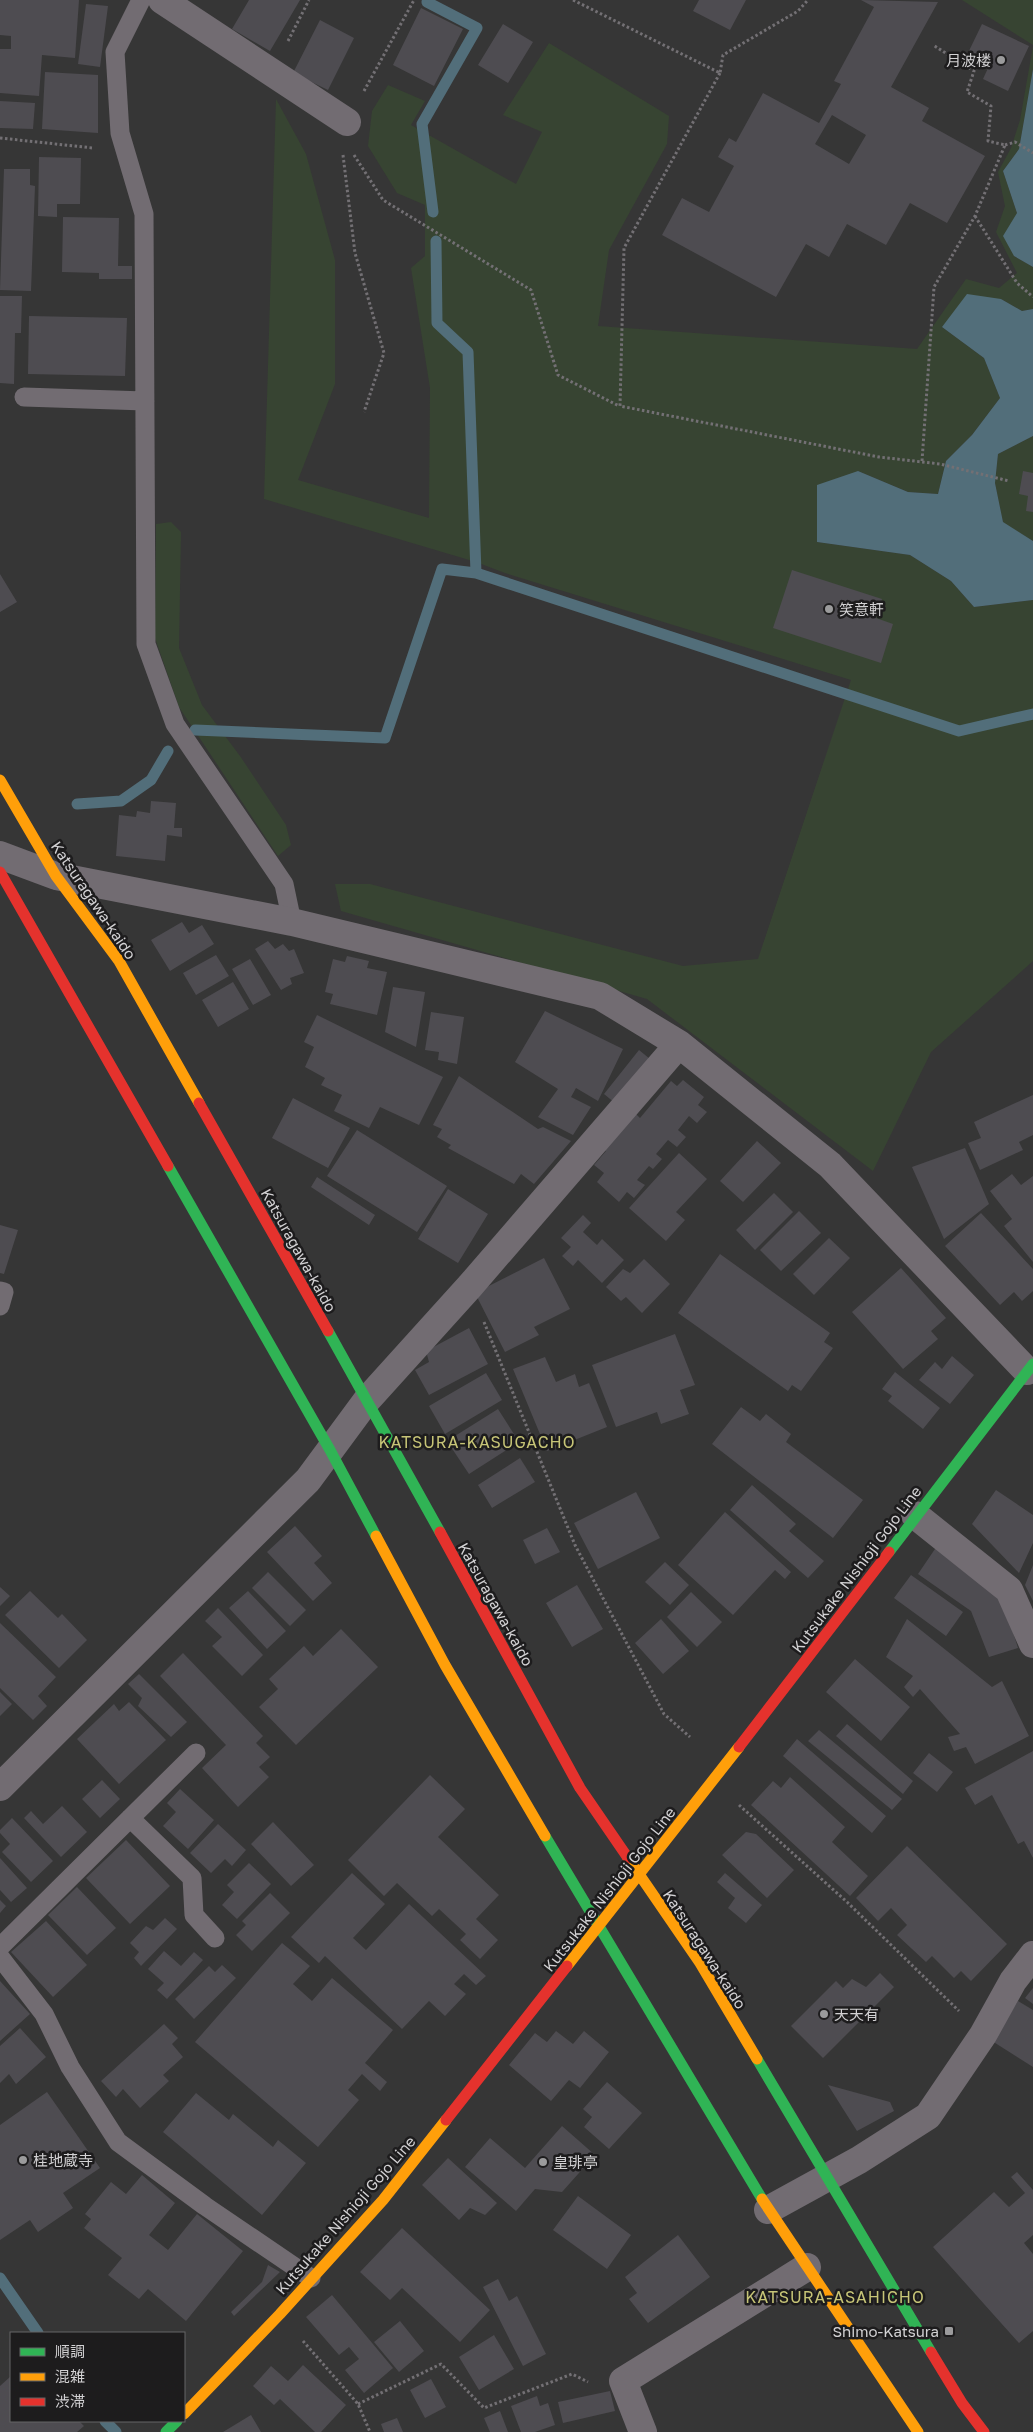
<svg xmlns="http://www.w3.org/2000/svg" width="1033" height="2432" viewBox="0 0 1033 2432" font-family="'Golos Text','Noto Sans JP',sans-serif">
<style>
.green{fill:#374432}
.water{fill:#526e7a}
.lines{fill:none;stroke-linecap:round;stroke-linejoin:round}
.stream{stroke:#526e7a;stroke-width:11}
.building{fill:#4e4c51;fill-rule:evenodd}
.path{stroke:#737074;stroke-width:3;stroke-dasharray:2.5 2.5;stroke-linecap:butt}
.lane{stroke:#726c72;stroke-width:19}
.street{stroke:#726c72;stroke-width:28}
.fast{stroke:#30b455;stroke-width:11}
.slow{stroke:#ff9f0a;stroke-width:11}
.jam{stroke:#e5322d;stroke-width:11}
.poi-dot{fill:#9b9b9c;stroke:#1d1c1d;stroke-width:2}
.labels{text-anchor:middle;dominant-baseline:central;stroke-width:5;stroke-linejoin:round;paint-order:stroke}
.poi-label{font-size:15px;fill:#d2d1d3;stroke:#1d1c1d;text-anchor:start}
.street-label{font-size:15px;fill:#d2d1d3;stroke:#1d1c1d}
.neighbourhood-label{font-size:16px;letter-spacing:1px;fill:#c7c577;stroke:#1d1c1d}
</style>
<rect width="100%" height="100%" fill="#363636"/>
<path class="green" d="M962,0H1033V45Z
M549,43L669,116L667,144L609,250L598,326L917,349L966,279L999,288L1017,273L996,232L1005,206L998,172L1011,148L1020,120L1033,46V69L1019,149L1003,171L1017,213L1014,256L1033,267V309L1022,311L1001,299L942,327L984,358L1000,398L972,435L946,461L938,494L908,492L858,471L817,542L910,555L951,581L974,607L1033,600V961L931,1052L873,1171L647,999L341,911L335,884H370L683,966L758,959L851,680L505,573L476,562L264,499L276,99L306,154L335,260V384L298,480L429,518L430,388L411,268L425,256V205L397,193L368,146L372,111L388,85L425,101L411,125L516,184L542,132L503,115Z
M1033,436V541L1003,523L995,483L998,454Z
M171,522L181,532L179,648L202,705L240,756L286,825L291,845L278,856L179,707L155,638L156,524Z"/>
<path class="water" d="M1033,69V267L1014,256L1003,236L1017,213L1003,171L1019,149Z
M967,294L1001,299L1022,311L1033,309V436L998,454L995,483L1003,522L1033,541V600L974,607L951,581L910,555L817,542V485L858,471L908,492L938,494L946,461L972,435L1000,398L984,358L942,327Z"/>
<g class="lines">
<path class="stream" d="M427,2L477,28L422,124L433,212
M436,241L437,323L468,352L476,573L959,731L1033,714
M195,730L385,738L442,569L476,573
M77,804L121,801L151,780L168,751
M0,2278L38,2333
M105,2421L116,2432"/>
</g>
<path class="building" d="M0,0H79L75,58L42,55L39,96L0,93V49H11V36L0,35Z
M249,0H300L270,51L232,29Z
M699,0H746L730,30L693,11Z
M861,0L938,2L891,87L929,108L922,121L985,156L947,223L910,203L886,245L847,224L829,257L806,244L776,297L662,235L682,198L709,212L734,166L718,157L729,138L736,142L763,93L819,123L841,84L834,81L874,7ZM832,115L866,135L849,164L815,144Z
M86,4L108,6L100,67L78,64Z
M421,8L463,29L434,86L393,65Z
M320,20L354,38L328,90L293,73Z
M503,24L533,42L508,83L478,65Z
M982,24L1029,46L1008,91L983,79L989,66L967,55Z
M45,72L98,75V133L42,129Z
M0,101L35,103L33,129L0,128Z
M39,157L81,158L80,204H57V217L38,216Z
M4,169H30V185L35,186L31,291L0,290Z
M63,217L119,218L118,266H132V279H99V273L62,272Z
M0,296H22L21,333H15L14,384L0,383Z
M29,316L127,318L125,376L28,374Z
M1023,471L1033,473V512L1026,511L1028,496L1019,494Z
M792,570L882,599L876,618L893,624L881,663L773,628Z
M0,574L17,602L0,612Z
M151,801L176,803L174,828H182V837L167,835L165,861L116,856L119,815L136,817L137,811L150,813Z
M182,922L189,933L202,925L214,944L170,971L151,940Z
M268,941L275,949L283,944L289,951L294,949L304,973L290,978L292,984L281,990L255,949Z
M216,955L229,976L196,995L183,973Z
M347,956L369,961L367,968L387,972L377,1015L330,1004L333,994L325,992L333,959L345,962Z
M250,959L271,995L253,1005L232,969Z
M233,982L249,1009L218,1027L202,1000Z
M393,987L425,992L416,1047L385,1032Z
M545,1011L623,1049L598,1101L576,1088L571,1097L591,1107L573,1135L538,1117L558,1089L515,1062Z
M431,1012L464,1017L457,1064L438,1060L439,1052L425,1050Z
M317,1015L443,1077L419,1125L380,1107L369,1128L334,1111L342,1095L321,1085L325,1078L305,1067L314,1047L304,1042Z
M639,1050L650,1059L615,1103L604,1094Z
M459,1076L538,1129L543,1127L571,1141L534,1184L521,1174L514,1184L448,1148L451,1145L437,1137L442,1129L433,1125Z
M683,1080L704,1097L698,1105L707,1112L697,1123L689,1116L678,1130L686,1137L677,1147L668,1140L656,1154L662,1159L653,1169L649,1166L637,1180L645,1185L634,1198L627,1192L619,1202L597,1182L604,1173L594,1165L606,1151L603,1148L634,1112L640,1118L671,1081L677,1086Z
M1033,1095V1135L1019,1142L1023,1150L980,1170L968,1143L981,1138L974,1122Z
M293,1098L350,1128L328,1168L272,1138Z
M357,1130L447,1186L417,1232L327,1176Z
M757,1141L781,1163L743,1202L720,1181Z
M965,1148L989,1204L944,1239L912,1167Z
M679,1153L707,1179L676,1212L685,1220L666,1241L629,1208Z
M1012,1174L1021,1185L1033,1176V1262L1004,1226L1012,1219L990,1191Z
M317,1177L375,1215L369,1225L311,1187Z
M448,1189L488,1214L458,1263L418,1239Z
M774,1193L793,1212L755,1250L736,1230Z
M799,1211L821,1233L781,1271L760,1250Z
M981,1213L1033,1269V1291L1022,1301L1014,1292L1000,1305L945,1246Z
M583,1215L591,1223L583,1232L597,1245L602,1239L624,1260L602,1283L578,1260L573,1266L562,1256L571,1247L561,1238Z
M0,1225L18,1230L4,1274L0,1273Z
M829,1238L850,1258L814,1295L793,1274Z
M720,1254L830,1333L824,1342L833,1348L801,1391L792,1385L788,1391L678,1313Z
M544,1258L570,1309L534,1327L539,1335L505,1352L475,1293Z
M644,1259L670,1284L642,1313L626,1297L621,1301L606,1287L623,1269L630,1273Z
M901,1268L946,1318L931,1331L938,1339L903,1369L852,1312Z
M469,1328L488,1364L429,1395L415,1370L429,1362L426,1351Z
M675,1334L695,1385L680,1390L689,1414L661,1424L657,1412L616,1427L592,1365Z
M952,1356L974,1375L950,1404L919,1380L935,1362L942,1369Z
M545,1357L556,1382L575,1374L579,1387L589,1383L607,1427L547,1451L513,1369Z
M895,1372L940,1408L923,1429L888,1401L892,1396L882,1389Z
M486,1373L502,1400L445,1434L429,1406Z
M741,1407L760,1421L766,1414L791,1434L786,1442L863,1500L833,1538L712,1444Z
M498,1409L519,1442L469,1474L447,1441Z
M520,1458L535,1482L492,1508L478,1485Z
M752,1485L796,1524L789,1531L824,1561L808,1578L730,1510Z
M996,1490L1033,1515V1543L1019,1573L972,1524Z
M636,1492L660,1538L598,1569L574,1523Z
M725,1512L791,1572L785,1579L775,1570L733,1615L678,1565Z
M295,1526L322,1556L314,1563L332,1583L313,1601L267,1552Z
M547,1528L560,1552L535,1564L523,1540Z
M937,1546L1003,1601L1018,1648L989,1657L971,1611L918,1574Z
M665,1562L689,1585L670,1605L645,1582Z
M1033,1565V1601L1025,1585Z
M268,1572L306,1610L290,1626L252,1588Z
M911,1575L963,1612L946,1636L894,1598Z
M577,1585L603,1629L572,1647L546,1603Z
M0,1587L10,1596L0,1606Z
M30,1591L58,1618L62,1614L87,1640L59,1668L5,1615Z
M248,1591L286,1631L267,1649L229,1608Z
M691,1592L722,1622L697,1647L667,1617Z
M218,1608L263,1655L242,1676L212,1646L222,1637L205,1621Z
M661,1619L689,1651L663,1674L635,1643Z
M907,1619L992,1687L1002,1681L1029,1736L975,1764L966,1747L954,1751L948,1737L960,1734L920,1689L913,1697L904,1687L913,1676L886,1657Z
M0,1623L56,1677L38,1696L47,1706L33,1720L0,1688Z
M341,1629L378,1667L296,1745L259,1707L278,1689L269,1679L304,1646L313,1656Z
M183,1653L263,1736L256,1743L270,1757L259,1767L269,1777L238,1807L202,1768L226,1745L160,1676Z
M855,1659L910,1707L881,1741L826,1692Z
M139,1674L187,1722L171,1737L138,1706L142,1698L128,1684Z
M0,1692L12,1704L0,1716Z
M129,1702L166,1740L119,1784L77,1739L114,1704L119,1711Z
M847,1724L913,1781L903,1794L836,1736Z
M819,1730L902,1799L892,1810L808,1741Z
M797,1739L886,1816L872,1833L783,1756Z
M1033,1751V1858L1024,1841L1018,1844L992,1795L975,1805L965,1788Z
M929,1753L953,1772L937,1792L913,1773Z
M430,1775L465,1809L438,1837L499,1895L476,1919L498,1940L480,1959L460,1940L466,1934L439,1909L432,1916L397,1883L384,1896L348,1860Z
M790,1777L845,1827L832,1842L868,1876L850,1896L751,1805L773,1781L781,1788Z
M102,1780L120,1799L100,1818L82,1799Z
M180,1789L214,1820L188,1849L163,1826L176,1812L167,1803Z
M62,1806L87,1832L61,1857L24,1818L31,1811L43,1824Z
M12,1818L53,1861L31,1882L2,1852L10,1844L0,1833V1830Z
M273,1822L314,1865L291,1886L251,1844Z
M218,1824L246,1850L232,1866L225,1859L211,1873L190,1853Z
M746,1832L756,1834L794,1870L767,1898L722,1855Z
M126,1840L170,1886L130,1924L86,1878Z
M907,1846L1007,1944L971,1981L961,1971L954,1978L932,1956L926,1962L897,1935L907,1925L891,1908L878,1921L856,1898Z
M0,1858L27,1888L11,1902L0,1890Z
M249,1863L271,1884L237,1919L222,1905L234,1892L227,1885Z
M352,1873L385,1904L353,1938L366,1950L409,1904L486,1976L476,1985L464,1974L454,1984L466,1994L445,2016L429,2001L402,2029L325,1956L319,1963L291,1937Z
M725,1873L762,1905L746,1923L728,1908L735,1898L717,1882Z
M77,1887L116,1928L87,1955L48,1915Z
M270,1893L290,1913L252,1951L236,1935L246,1925L242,1921Z
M0,1900L6,1906L0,1913Z
M165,1918L177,1929L141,1966L134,1958L139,1952L130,1943L146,1926L153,1930Z
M46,1921L87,1965L53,1997L11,1952Z
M282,1943L310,1966L293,1984L312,2001L332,1978L393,2030L365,2063L387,2082L380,2091L362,2074L348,2090L359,2100L318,2147L195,2042Z
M164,1951L181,1966L194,1952L203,1960L167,1999L157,1990L164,1983L148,1969Z
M222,1965L236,1978L194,2019L175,1999L209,1966L215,1972Z
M880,1973L894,1987L823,2058L791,2026L836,1981L843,1988L852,1979L866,1987Z
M0,1981L30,2014L0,2041Z
M1033,1988V2004L1025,1998Z
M1018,2001L1033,2010V2067L992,2041Z
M164,2024L178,2038L172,2044L183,2057L163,2075L169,2081L140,2108L123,2089L116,2097L101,2081Z
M20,2028L46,2057L16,2084L9,2074L0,2083V2046Z
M556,2031L573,2044L584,2031L609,2052L580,2088L569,2080L551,2101L509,2065L535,2033L547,2042Z
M607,2082L642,2113L609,2149L584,2127L592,2117L583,2109Z
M828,2085L890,2102L894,2111L857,2131Z
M47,2092L100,2168L63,2193L73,2208L38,2232L30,2220L0,2240V2125Z
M196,2093L229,2120L233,2114L273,2147L278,2140L306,2163L262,2215L163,2132Z
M562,2126L595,2155L562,2192L535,2189L516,2211L465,2167L490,2138L525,2168Z
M448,2158L497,2203L485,2215L470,2208L459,2220L422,2185Z
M1017,2172L1033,2190V2235L1024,2243L1033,2254V2331L1019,2343L933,2247L994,2192L1009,2207L1025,2193L1011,2177Z
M142,2175L175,2203L149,2235L168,2250L197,2214L243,2251L186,2321L148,2289L139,2299L108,2275L122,2258L84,2228L91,2219L85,2214L111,2182L126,2194Z
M578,2196L631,2235L607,2269L553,2230Z
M402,2228L490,2310L460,2342L402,2288L390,2300L360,2272Z
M678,2235L710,2277L648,2323L629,2299L637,2293L625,2277Z
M268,2265L280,2272L234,2316L231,2312L262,2282Z
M498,2279L509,2301L517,2296L546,2354L523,2366L483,2287Z
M332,2295L393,2368L364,2393L345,2370L359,2359L349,2347L339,2355L306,2317Z
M400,2321L424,2351L399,2372L374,2342Z
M494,2335L514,2369L479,2390L459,2357Z
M303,2365L346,2405L321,2432H315L280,2399L274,2405L253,2386L271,2366L288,2381Z
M11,2376V2421H79L84,2426L77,2432H0V2386Z
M431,2379L446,2407L425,2418L410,2390Z
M610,2391L615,2411L563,2423L558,2402Z
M537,2396L540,2406L548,2403L555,2425L535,2432H521L511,2406Z
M500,2411L508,2432H490L484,2418Z
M251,2415L261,2432H223Z
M397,2418L403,2432H384L381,2424Z"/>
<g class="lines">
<path class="path" d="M573,0L720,73L723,55L798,11L808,0
M288,41L309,0
M720,73L624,248L620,406L879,457L940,464L1009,481
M364,91L414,0
M0,138L93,148
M1005,145L1015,142L1033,153
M343,155L355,253L384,353L364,412
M354,155L383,200L531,290L558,375L619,406
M975,216L1017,283L1033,297
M922,461L934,287L975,216L1005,145L988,141L991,106L967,92L974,71L933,45
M484,1322L575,1545L664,1714L690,1737
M739,1805L847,1902L959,2011
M303,2341L358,2404L370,2432
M358,2404L441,2364L484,2408L572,2374L588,2382"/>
<path class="lane" d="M141,0L115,52L120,133L144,214L146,644L175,724L284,884L292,922
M24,397L145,401
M0,1291L4,1292L0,1306
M130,1818L192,1878L194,1915L215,1938
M0,1947L196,1753
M0,1957L44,2014L70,2067L118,2142L205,2206L311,2278"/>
<path class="street" d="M162,0L347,122
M0,855L56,876L292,922L600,996L679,1044L830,1165L1027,1371
M915,1515L1009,1590L1033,1644
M0,1787L308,1480L367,1400L470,1286L679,1044
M768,2210L859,2160L928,2116L983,2035L1013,1981L1033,1955
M643,2432L623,2381L807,2267"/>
<path class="fast" d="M168,1166L330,1450L376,1536
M328,1331L440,1532
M889,1552L1033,1364
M545,1836L762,2199
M757,2059L931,2352
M166,2432L177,2421"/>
<path class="slow" d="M0,780L56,876L119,961L199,1103
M376,1536L445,1665L545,1836
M628,1858L700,1963L757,2059
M567,1966L739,1747
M762,2199L918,2432
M184,2414L280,2314L383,2200L446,2120"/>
<path class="jam" d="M0,872L168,1166
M199,1103L328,1331
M440,1532L580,1788L628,1858
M739,1747L889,1552
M446,2120L567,1966
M931,2352L962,2403L984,2432"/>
</g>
<g class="poi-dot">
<circle cx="1001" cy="60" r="5"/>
<circle cx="829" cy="609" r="5"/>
<circle cx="824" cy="2014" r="5"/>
<circle cx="23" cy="2160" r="5"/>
<circle cx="543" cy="2162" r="5"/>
<rect x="944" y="2326" width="10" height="10" rx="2.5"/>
</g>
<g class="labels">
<g class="poi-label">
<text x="991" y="60" text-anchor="end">月波楼</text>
<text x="839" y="609">笑意軒</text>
<text x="834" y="2014">天天有</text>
<text x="33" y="2160">桂地蔵寺</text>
<text x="553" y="2162">皇琲亭</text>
<text x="939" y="2331" text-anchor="end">Shimo-Katsura</text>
</g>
<g class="street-label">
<text transform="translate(94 900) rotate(56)">Katsuragawa-kaido</text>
<text transform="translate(299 1250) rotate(61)">Katsuragawa-kaido</text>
<text transform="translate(856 1569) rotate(-53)">Kutsukake Nishioji Gojo Line</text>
<text transform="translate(496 1604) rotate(61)">Katsuragawa-kaido</text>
<text transform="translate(609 1889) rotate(-52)">Kutsukake Nishioji Gojo Line</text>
<text transform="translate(705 1949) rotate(57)">Katsuragawa-kaido</text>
<text transform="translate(345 2215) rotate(-49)">Kutsukake Nishioji Gojo Line</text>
</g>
<g class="neighbourhood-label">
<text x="477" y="1442">KATSURA-KASUGACHO</text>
<text x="835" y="2297">KATSURA-ASAHICHO</text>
</g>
</g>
<rect x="10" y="2332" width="175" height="90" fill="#1d1c1d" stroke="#656466"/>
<rect x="20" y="2348" width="25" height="8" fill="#30b455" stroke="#656466"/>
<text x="55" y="2357" font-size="15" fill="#d2d1d3">順調</text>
<rect x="20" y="2373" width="25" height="8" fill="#ff9f0a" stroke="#656466"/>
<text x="55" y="2382" font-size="15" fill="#d2d1d3">混雑</text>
<rect x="20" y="2398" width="25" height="8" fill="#e5322d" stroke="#656466"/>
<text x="55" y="2407" font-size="15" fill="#d2d1d3">渋滞</text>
</svg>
